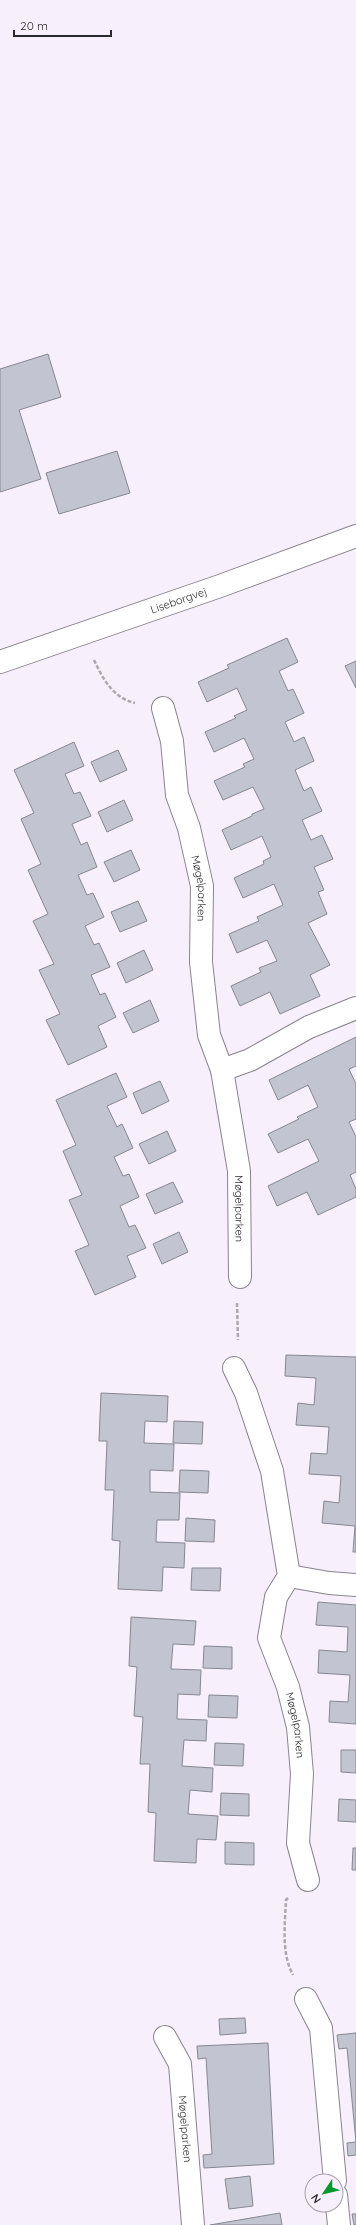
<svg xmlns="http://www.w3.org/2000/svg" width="356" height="2225" viewBox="0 0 356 2225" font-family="Quicksand,sans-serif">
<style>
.building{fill:#c2c4d1;stroke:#858793}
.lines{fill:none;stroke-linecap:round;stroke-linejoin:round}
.minor-casing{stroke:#89838e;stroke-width:24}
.path{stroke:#ada7b0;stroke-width:2.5;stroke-dasharray:4 2;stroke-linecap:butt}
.minor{stroke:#fff;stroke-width:22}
.labels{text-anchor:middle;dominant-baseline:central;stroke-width:3;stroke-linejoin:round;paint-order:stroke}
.street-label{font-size:11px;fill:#2c2a2e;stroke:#f7effb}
</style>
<rect width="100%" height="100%" fill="#f7effb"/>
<path class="building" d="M48,354L61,397L19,410L41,479L0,492V369Z
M117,451L130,493L59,514L46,473Z
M287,638L298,662L279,671L288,691L293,689L304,713L285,722L294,742L304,737L314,761L295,770L304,791L311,787L322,811L302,820L311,840L322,835L333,859L314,867L324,890L318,892L327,914L308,923L330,965L310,975L320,996L280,1014L270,992L240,1006L231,986L261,972L259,968L277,961L267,940L237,953L229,934L259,921L257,917L283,905L274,884L243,898L234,878L264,864L263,861L271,857L262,836L231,850L222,830L252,816V814L264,809L253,787L223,800L214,781L245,767L243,764L254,759L244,738L214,752L205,732L236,718L234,716L247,710L237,688L207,702L198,682L229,668L227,665Z
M356,661V688L345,666Z
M74,742L84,766L65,774L74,794L80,792L91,816L72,824L81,845L87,842L97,867L78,875L87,895L93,893L104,917L85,926L94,945L99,943L110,967L91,975L100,995L105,993L116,1017L98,1026L107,1047L68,1065L46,1020L60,1014L39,970L54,964L33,921L48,914L28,870L41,864L21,819L34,813L14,770Z
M118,750L127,770L100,782L91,762Z
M124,800L133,820L107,832L98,812Z
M131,850L140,870L114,882L104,862Z
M138,901L147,921L120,932L111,912Z
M144,950L153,970L126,983L117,963Z
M150,1000L159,1021L133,1033L123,1013Z
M356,1037V1066L349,1069L356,1084V1119L349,1122L356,1137V1172L350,1175L356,1189V1197L318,1215L307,1192L277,1206L268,1186L319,1161L308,1139L278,1153L268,1134L299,1119L297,1117L318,1107L308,1085L278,1100L269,1080Z
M116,1073L127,1097L107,1106L117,1127L122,1124L133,1148L114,1157L123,1176L129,1174L139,1197L120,1206L129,1227L135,1225L146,1248L127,1256L136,1277L95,1295L75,1251L89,1245L69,1200L82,1195L63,1151L76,1145L56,1100Z
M160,1081L169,1101L142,1114L133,1093Z
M167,1131L176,1151L149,1164L139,1144Z
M173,1182L183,1202L155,1214L146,1194Z
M179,1232L188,1252L162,1264L153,1244Z
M286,1355L356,1357V1552H353L355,1526L322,1523L324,1501L339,1503L341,1476L309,1474L311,1453L327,1454L329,1427L296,1425L298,1403L314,1405L316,1378L285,1376Z
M101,1393L168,1396L167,1422L145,1421L144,1443L174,1444L173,1471L150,1470V1492L180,1493L179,1520H157L156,1542L185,1543L184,1568L163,1567L162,1591L118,1589L120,1541L112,1540L114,1490H105L107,1441H99Z
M174,1421L203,1422L202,1444L173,1443Z
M180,1470L209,1471L208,1493L179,1492Z
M186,1518L215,1520L214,1542L185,1541Z
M192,1568H221L220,1591L191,1590Z
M318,1602L356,1605V1724L329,1722L330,1701L348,1702L350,1675L318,1673L319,1650L347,1652L348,1627L316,1625Z
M131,1617L196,1621L194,1645L173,1644L171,1669L201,1670L200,1695L178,1694L177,1719L207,1720L206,1741L184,1740L182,1766L213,1768L212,1792L190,1790L188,1814L218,1816L216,1840L197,1839L196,1863L154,1861L156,1813L148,1812L150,1764H140L143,1717L134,1716L137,1667L129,1666Z
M204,1646L232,1647V1669L203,1668Z
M209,1695L238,1696L237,1718L208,1717Z
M215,1743L244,1744L243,1766L214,1765Z
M341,1750H356V1773L341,1772Z
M221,1793L249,1794V1816L220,1815Z
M339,1799L356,1800V1822L338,1821Z
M225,1842L254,1843V1865L225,1864Z
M353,1848H356V1870H352Z
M245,2018L246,2033L220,2035L219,2019Z
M356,2033V2155L348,2156L347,2143L356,2142L347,2048L339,2049L337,2035Z
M268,2043L274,2164L204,2168L203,2155L212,2154L206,2058L198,2059L197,2046Z
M250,2176L253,2206L229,2209L225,2179Z
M280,2213L282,2225H210Z
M352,2214H356V2225H354Z"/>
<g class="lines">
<g class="minor-casing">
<g id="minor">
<path id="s1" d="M0,662L220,586L356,536"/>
<path id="s2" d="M163,708L172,741L177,795L189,828L202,886L201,962L209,1035L222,1070L250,1060L309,1027L356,1008"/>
<path id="s3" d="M222,1070L239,1171L240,1277"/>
<path id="s4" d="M234,1368L246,1393L272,1471L289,1576L276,1597L269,1638L288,1687L298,1727L302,1774L298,1843L308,1880"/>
<path d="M289,1576L329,1583L356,1585"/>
<path d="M306,1999L321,2028L335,2181"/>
<path id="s5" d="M165,2037L180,2064L193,2225"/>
<path d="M336,2195L339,2225"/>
</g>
</g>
<path class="path" d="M94,660C103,679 113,698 135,703
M237,1303L238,1340
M288,1898L286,1900C285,1924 281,1953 293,1975"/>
<use href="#minor" class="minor"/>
</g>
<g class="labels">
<g class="street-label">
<text stroke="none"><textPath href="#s1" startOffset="189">Liseborgvej</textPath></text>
<text stroke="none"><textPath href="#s2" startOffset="185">Møgelparken</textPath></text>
<text stroke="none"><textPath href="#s3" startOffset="140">Møgelparken</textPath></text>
<text stroke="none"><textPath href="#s4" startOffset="374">Møgelparken</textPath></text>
<text stroke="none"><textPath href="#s5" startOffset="96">Møgelparken</textPath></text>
</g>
</g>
<g transform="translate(324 2193) rotate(235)"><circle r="19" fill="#f7effb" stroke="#a6a0a9"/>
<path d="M0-3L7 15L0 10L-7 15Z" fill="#04982f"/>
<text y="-6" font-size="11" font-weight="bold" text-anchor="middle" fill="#2c2a2e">N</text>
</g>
<path d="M14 30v6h97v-6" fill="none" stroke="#2c2a2e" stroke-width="2"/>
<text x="20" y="30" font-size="12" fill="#2c2a2e" stroke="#f7effb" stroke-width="3" paint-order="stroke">20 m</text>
</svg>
